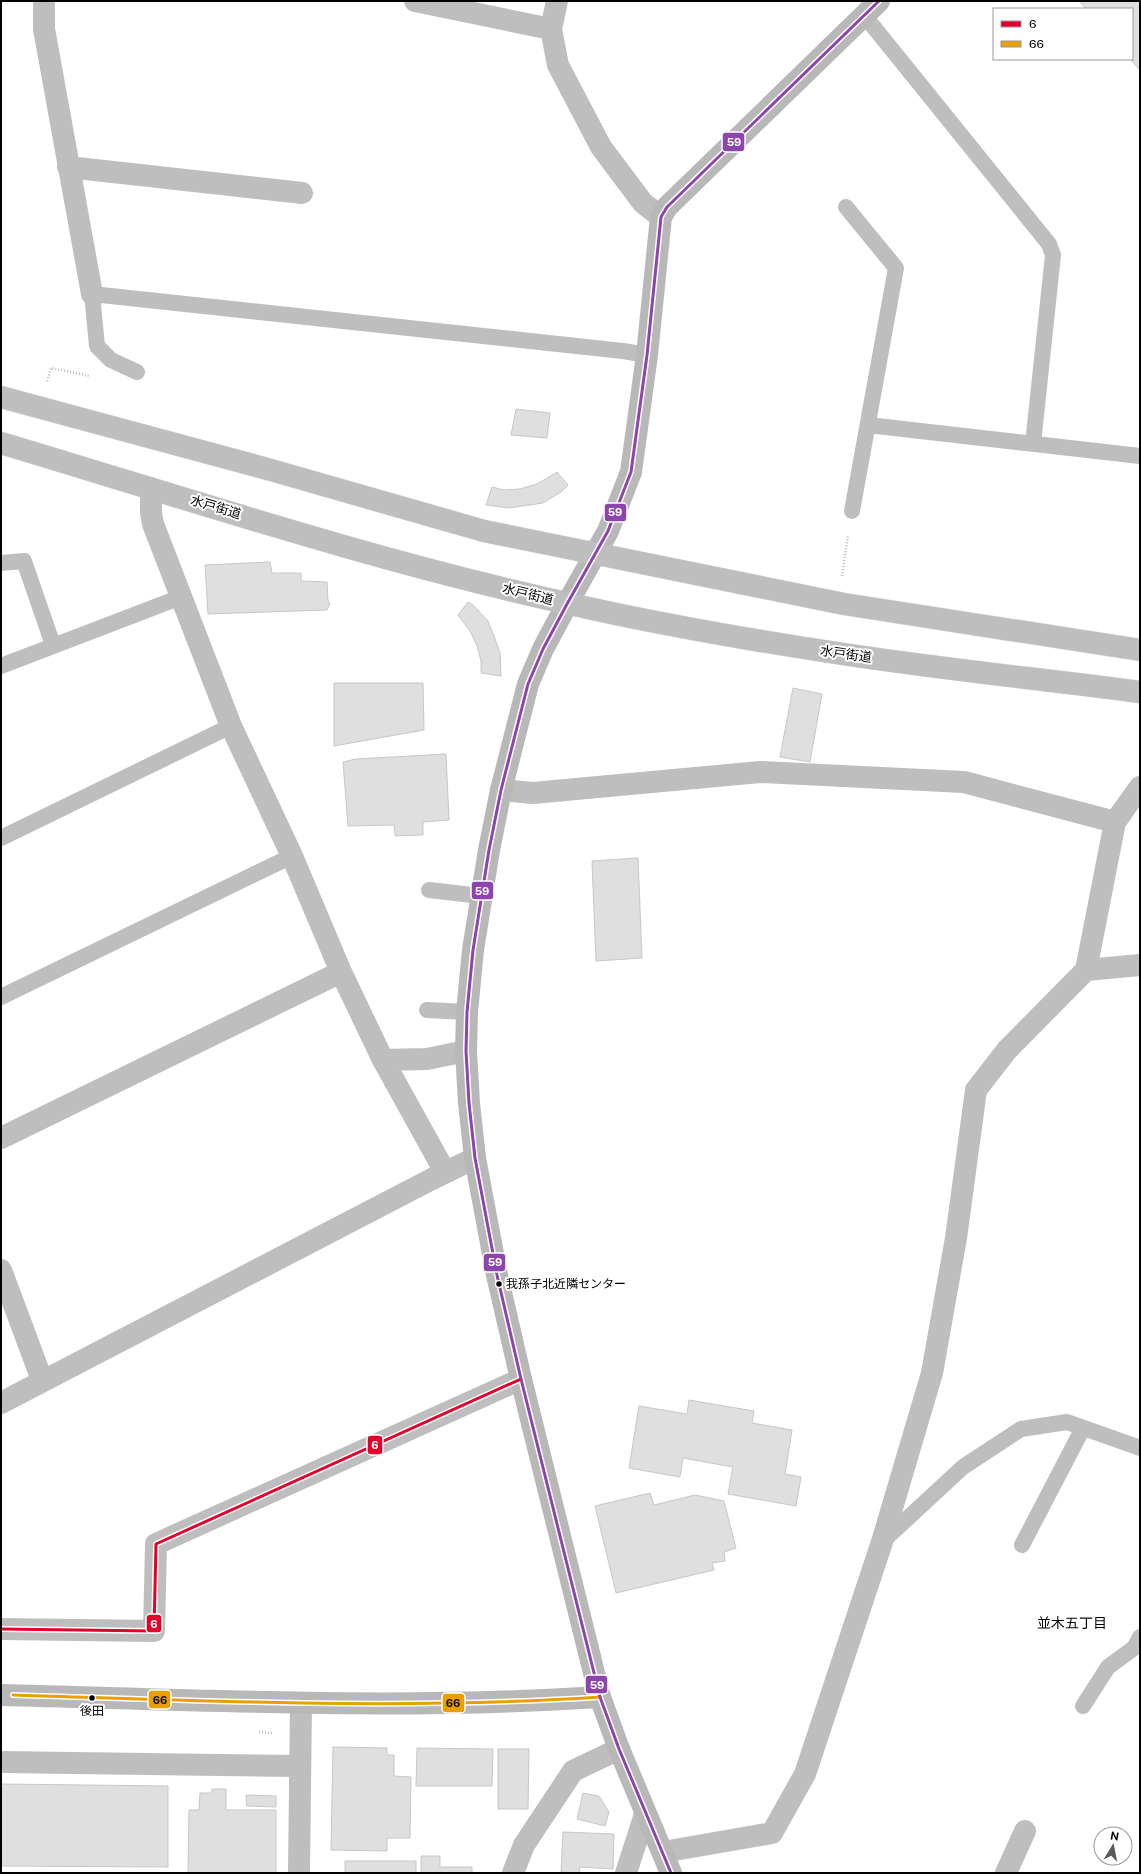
<svg xmlns="http://www.w3.org/2000/svg" width="1141" height="1874" viewBox="0 0 1141 1874" font-family="'Public Sans','Noto Sans JP',sans-serif">
<style>
.building{fill:#dfdfdf;stroke:#c7c7c7}
.lines{fill:none;stroke-linecap:round;stroke-linejoin:round}
.highway-casing{stroke:#dbdbdb;stroke-width:23}
.path{stroke:#b9b9b9;stroke-width:2.5;stroke-dasharray:1 2;stroke-linecap:butt}
.lane{stroke:#bebebe;stroke-width:16}
.street{stroke:#bebebe;stroke-width:22}
.secondary{stroke:#b8b8b8;stroke-width:22}
.highway{stroke:#bebebe;stroke-width:22}
.bus-1-casing{stroke:#fff;stroke-width:6}
.bus-2-casing{stroke:#fff;stroke-width:6}
.bus-3-casing{stroke:#fff;stroke-width:6}
.bus-1{stroke:#e4002b;stroke-width:3}
.bus-2{stroke:#eb9e00;stroke-width:3}
.bus-3{stroke:#8e44ad;stroke-width:3}
.bus-dot{fill:#000;stroke:#fff;stroke-width:1.5}
.labels{text-anchor:middle;dominant-baseline:central;stroke-width:4;stroke-linejoin:round;paint-order:stroke}
.bus-label{font-size:12px;fill:#000;stroke:#fff;text-anchor:start}
.street-label{font-size:13px;fill:#000;stroke:#fff}
.neighbourhood-label{font-size:14px;fill:#000;stroke:#fff}
.line-badge{stroke:#fff;stroke-width:1.5}
.badge-label{font-size:11px;text-anchor:middle;font-weight:bold;fill:#fff}
.pale-badge-label{font-size:11px;text-anchor:middle;font-weight:bold;fill:#111}
</style>
<rect width="100%" height="100%" fill="#fff"/>
<path class="building" d="M1079,1H1140V70L1130,59H1132V9H1086Z
M516,409L550,413L547,438L511,435Z
M557,472L568,485L561,492L543,503L509,508L486,505L492,487L504,490L520,489L537,484Z
M270,562L272,573H301V581L327,582L328,601L330,603L327,610L208,614L205,565Z
M468,602L473,605L488,621L494,636L500,653L501,676L481,673V661L477,646L470,631L458,615Z
M334,683H423L424,730L334,746Z
M793,688L822,694L810,762L780,757Z
M446,754L449,820L423,822V835L395,836L394,825L348,826L343,762L356,759Z
M638,858L642,958L596,961L592,861Z
M689,1400L754,1411L752,1423L792,1430L785,1474L801,1477L796,1506L728,1494L733,1467L683,1458L680,1477L629,1468L639,1406L687,1414Z
M650,1493L654,1505L695,1495L724,1501L736,1548L724,1552L725,1561L712,1563L714,1570L616,1593L595,1506Z
M333,1747L387,1748V1755H394V1776L411,1777L410,1838H387V1851L331,1850Z
M417,1748L493,1749L492,1786H416Z
M498,1749H529L528,1809H498Z
M1,1784L168,1786V1867L1,1866Z
M212,1789H226V1810H276V1873H188L189,1810H199L200,1793H212Z
M583,1793L599,1796L609,1812L605,1826L577,1819Z
M246,1795L276,1796V1807L247,1806Z
M563,1832L614,1834L613,1869L580,1867L579,1873L561,1872Z
M421,1856H440V1867H472V1873H421Z
M345,1861H416V1873H345Z"/>
<g class="lines">
<g class="highway-casing">
<path id="highway" d="M1,397L271,470L484,531L844,604L1140,650
M1,443C188,499 375,561 566,603C657,624 750,640 843,654C941,669 1041,679 1140,692"/>
</g>
<path class="path" d="M47,381L51,368L90,376
M842,576L848,535
M259,1732L272,1733"/>
<path class="lane" d="M864,15L1049,244L1053,255L1033,444
M846,207L896,268L852,511
M137,372L111,360L97,346L92,294L623,351L647,355
M868,425L1140,456
M1,563L24,561L53,645
M1,666L181,597
M1,838L231,726
M429,890L481,896
M1,997L292,856
M427,1010L467,1012
M882,1542L963,1467L1021,1429L1067,1422L1140,1448
M1022,1545L1083,1428
M1083,1706L1108,1667L1134,1648L1140,1637"/>
<path class="street" d="M44,1V29L92,294
M415,1L551,29L558,65L601,147L643,203L661,217
M551,29L557,1
M68,167L302,193
M151,488V513L153,524L231,726L292,856L341,972L383,1060L427,1059L466,1051
M501,790L533,793L760,772L964,782L1115,822
M1086,970L1140,965
M383,1060L445,1172
M1,1138L341,972
M1,1270L42,1380
M1,1403L432,1179L475,1158
M1,1629L154,1631L156,1544L521,1379
M1,1762L300,1766
M663,1852L772,1833L805,1774L882,1542L932,1373L956,1238L976,1090L1007,1050L1086,970L1115,822L1140,787
M299,1873L301,1703
M513,1873L524,1845L573,1771L619,1749
M626,1873L645,1814
M1006,1873L1025,1831"/>
<path class="secondary" d="M1,1695C201,1700 401,1710 600,1697
M671,1873L619,1749L600,1697L521,1379L497,1275L475,1158L469,1103L466,1051L467,1012L473,950L489,850L501,790L528,684L543,649L567,604L608,531L631,472L647,355L661,217L667,207L879,1"/>
<use href="#highway" class="highway"/>
<g class="bus-1-casing">
<path id="bus-1" d="M1,1629L154,1631L156,1544L521,1379"/>
</g>
<g class="bus-2-casing">
<path id="bus-2" d="M13,1695C209,1701 405,1710 600,1697"/>
</g>
<g class="bus-3-casing">
<path id="bus-3" d="M671,1873L619,1749L600,1697L521,1379L497,1275L475,1158L469,1103L466,1051L467,1012L473,950L489,850L501,790L528,684L543,649L567,604L608,531L631,472L647,355L661,217L667,207L879,1"/>
</g>
<use href="#bus-1" class="bus-1"/>
<use href="#bus-2" class="bus-2"/>
<use href="#bus-3" class="bus-3"/>
</g>
<g class="bus-dot">
<circle cx="499" cy="1284" r="3.5"/>
<circle cx="92" cy="1698" r="3.5"/>
</g>
<g class="labels">
<g class="bus-label">
<text x="506" y="1284">我孫子北近隣センター</text>
<text x="92" y="1711" text-anchor="middle">後田</text>
</g>
<g class="street-label">
<text transform="translate(216 507) rotate(17)">水戸街道</text>
<text transform="translate(528 594) rotate(14)">水戸街道</text>
<text transform="translate(846 654) rotate(8)">水戸街道</text>
</g>
<g class="neighbourhood-label">
<text x="1072" y="1623">並木五丁目</text>
</g>
</g>
<g class="line-badge">
<rect x="722" y="132" width="23" height="20" rx="4" fill="#8e44ad"/>
<rect x="604" y="503" width="23" height="19" rx="4" fill="#8e44ad"/>
<rect x="471" y="881" width="23" height="19" rx="4" fill="#8e44ad"/>
<rect x="483" y="1253" width="23" height="19" rx="4" fill="#8e44ad"/>
<rect x="367" y="1435" width="16" height="20" rx="4" fill="#e4002b"/>
<rect x="146" y="1614" width="16" height="19" rx="4" fill="#e4002b"/>
<rect x="585" y="1675" width="23" height="19" rx="4" fill="#8e44ad"/>
<rect x="148" y="1690" width="23" height="19" rx="4" fill="#eb9e00"/>
<rect x="442" y="1693" width="23" height="20" rx="4" fill="#eb9e00"/>
</g>
<g class="badge-label">
<text x="734" y="146">59</text>
<text x="615" y="516">59</text>
<text x="482" y="895">59</text>
<text x="495" y="1266">59</text>
<text x="375" y="1449">6</text>
<text x="154" y="1628">6</text>
<text x="597" y="1689">59</text>
</g>
<g class="pale-badge-label">
<text x="160" y="1704">66</text>
<text x="453" y="1707">66</text>
</g>
<rect width="1141" height="1874" fill="none" stroke="#000000" stroke-width="4"/>
<rect x="993" y="8" width="140" height="52" fill="#ffffff" stroke="#999999"/>
<rect x="1001" y="21" width="20" height="6" fill="#e4002b" stroke="#999999"/>
<text x="1029" y="28" font-size="12" fill="#000000">6</text>
<rect x="1001" y="41" width="20" height="6" fill="#eb9e00" stroke="#999999"/>
<text x="1029" y="48" font-size="12" fill="#000000">66</text>
<g transform="translate(1113 1846) rotate(10)"><circle r="19" fill="#ffffff" stroke="#999999"/>
<path d="M0-3L7 15L0 10L-7 15Z" fill="#595959"/>
<text y="-6" font-size="11" font-weight="bold" text-anchor="middle" fill="#000000">N</text>
</g>
</svg>
